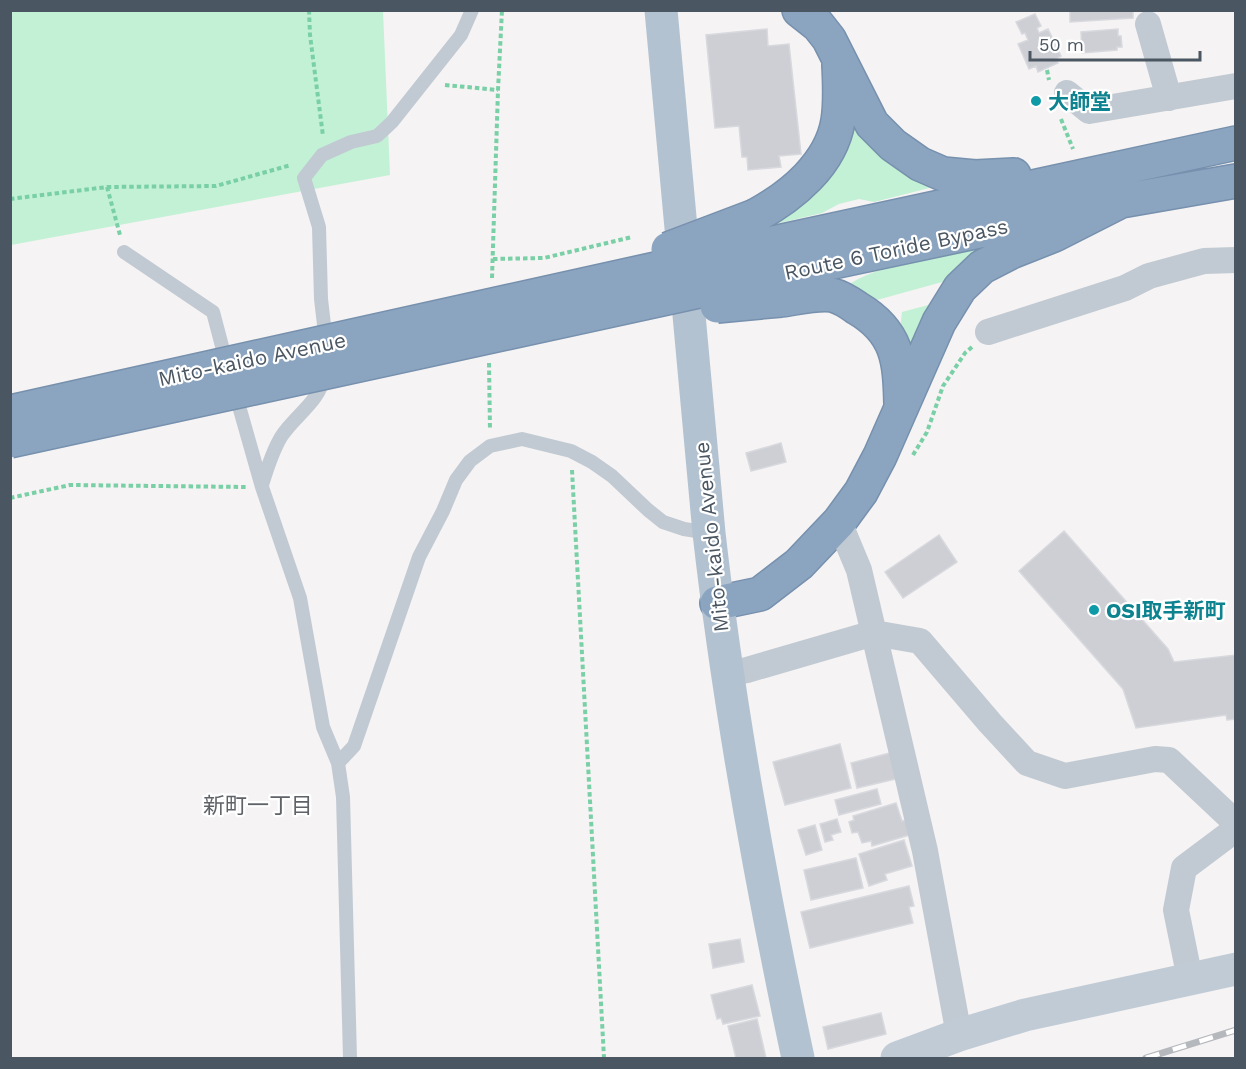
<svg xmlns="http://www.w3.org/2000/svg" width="1246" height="1069" viewBox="0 0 1246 1069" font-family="'Work Sans','Noto Sans JP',sans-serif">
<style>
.green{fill:#c3f1d5}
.building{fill:#cdcfd5;stroke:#d7d9de;stroke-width:1.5}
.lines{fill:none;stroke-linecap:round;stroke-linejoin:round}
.highway-casing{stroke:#7690ad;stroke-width:36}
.path{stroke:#7ad0a6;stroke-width:4;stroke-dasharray:4.5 3;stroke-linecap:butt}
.lane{stroke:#c1cad2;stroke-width:14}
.street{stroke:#c1cad2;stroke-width:26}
.secondary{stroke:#c1cbd6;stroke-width:33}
.primary{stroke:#b3c2d1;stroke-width:33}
.highway{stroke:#8ba5c1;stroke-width:33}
.rail-casing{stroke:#b5b8bd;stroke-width:7}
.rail{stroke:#fff;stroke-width:4.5;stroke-dasharray:14;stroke-linecap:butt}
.highway-bridge-casing{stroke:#7690ad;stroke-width:36;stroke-linecap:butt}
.highway-bridge{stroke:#8ba5c1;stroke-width:33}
.culture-dot{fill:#0f9aa8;stroke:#fff;stroke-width:2}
.labels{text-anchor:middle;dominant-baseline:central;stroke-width:4.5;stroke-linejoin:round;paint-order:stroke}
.culture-label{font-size:21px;font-weight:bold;fill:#0d838f;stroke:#fff;text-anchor:start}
.street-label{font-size:21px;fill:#4a5661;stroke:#fff}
.neighbourhood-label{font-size:22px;fill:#5f6368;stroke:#fff}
</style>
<rect width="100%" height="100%" fill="#f5f3f3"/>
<path class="green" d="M11,11H383L390,175L11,245Z
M846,99L949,183L874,202L859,199L839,204L822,213L767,226Z
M994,245L953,279L877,300L847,286C877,263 955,253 994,245Z
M932,304L919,324L908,352L900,329L902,312Z"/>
<path class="building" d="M1070,10H1133V18L1070,22Z
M1035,14L1041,26L1037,28L1039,33L1048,29L1061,56L1056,59L1058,63L1038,72L1036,66L1029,69L1018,44L1028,40L1025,33L1022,34L1016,22Z
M767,29L768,46L789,44L801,154L779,156L781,167L748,170L747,157H742L739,126L715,128L706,35Z
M1118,29V36H1121L1122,47H1117V50L1082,53L1081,32Z
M781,443L786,462L751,471L746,453Z
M1064,531L1168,649L1174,662L1236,655V719L1227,720L1226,715L1136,728L1123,689L1019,571Z
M939,535L957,562L903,598L885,572Z
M840,744L851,788L785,805L773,762Z
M890,753L896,779L857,788L851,763Z
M877,789L881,804L839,815L835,800Z
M896,803L902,821L909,819L913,834L872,846L871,841L862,843L858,832L852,833L849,822L854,820L853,816Z
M837,819L841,832L831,835L833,840L825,842L820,824Z
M815,825L822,850L806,855L798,830Z
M904,840L912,866L885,874L887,880L869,886L859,854Z
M856,858L863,888L811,900L804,870Z
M909,886L914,906L909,907L913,923L810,948L801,912Z
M740,939L744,962L713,968L709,944Z
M752,985L760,1016L723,1024L721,1018L717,1019L711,995Z
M881,1013L886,1034L828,1049L823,1027Z
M757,1019L766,1058H736L728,1026Z"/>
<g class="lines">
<g class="highway-casing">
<path id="highway" d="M799,10L818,25L829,39L872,124L893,145L920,164L943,174L975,177L1014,175
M755,216C792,196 831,164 838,121C841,103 840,84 839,65
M764,245L1236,143
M772,275L1121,201L1236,181
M781,300C797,298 816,293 832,295C841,297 850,303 857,308C898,332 900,361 901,404
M717,603L760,594L799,564L839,522L861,492L880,456L939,322L960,288L982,267L1011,252L1054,235L1121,201"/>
</g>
<path class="path" d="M309,10L310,35L323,136
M1047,70L1049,80
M445,85L498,90
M1061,119L1073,149
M107,187L120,235
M10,199L107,187L216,186L291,165
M493,259L544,258L632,237
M492,278L498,90L502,10
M489,363L490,430
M913,455L927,432L943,386L965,353L972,347
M572,470L604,1058
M10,498L70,485L246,487"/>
<path class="lane" d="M124,252L213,312L227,365
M326,342L321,299L319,227L304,178L322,155L351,142L377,136L392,122L461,35L472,10
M235,392L262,487L300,598L323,727L338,763L343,797L350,1058
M262,485C267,469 272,452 281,437C294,416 320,402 324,376
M338,763L354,746L419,557L443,511L456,480L470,461L490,446L522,439L571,451L592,462L612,476L648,510L663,522L684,529L709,533"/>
<path class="street" d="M1148,24L1169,98
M1067,93L1089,111L1236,86
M988,332L1125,288L1149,276L1204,261L1236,260
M839,522L859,570L925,851L959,1035
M727,674L747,670L874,633L920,641L990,723L1027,763L1065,776L1155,759L1169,760L1236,823
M1190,979L1176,910L1184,868L1236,829"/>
<path class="secondary" d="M897,1058L959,1035L1025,1015L1236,969"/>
<path class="primary" d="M661,10L709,533C729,709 761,884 798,1058"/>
<use href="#highway" class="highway"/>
<g class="rail-casing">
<path id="rail" d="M1146,1058L1236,1030"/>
</g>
<use href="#rail" class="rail"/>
<g class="highway-bridge-casing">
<path id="highway-bridge" d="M668,249L755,216
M717,306L781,300
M10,412L764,245
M10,441L772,275"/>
</g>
<use href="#highway-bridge" class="highway-bridge"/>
</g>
<g class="culture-dot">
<circle cx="1036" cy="101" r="6"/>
<circle cx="1094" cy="610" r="6"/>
</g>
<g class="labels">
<g class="culture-label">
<text x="1048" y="101">大師堂</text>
<text x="1106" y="610">OSI取手新町</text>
</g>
<g class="street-label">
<text transform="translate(896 249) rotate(-12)">Route 6 Toride Bypass</text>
<text transform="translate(252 359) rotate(-12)">Mito-kaido Avenue</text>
<text transform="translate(711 537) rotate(-96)">Mito-kaido Avenue</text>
</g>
<g class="neighbourhood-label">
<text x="258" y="805">新町一丁目</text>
</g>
</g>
<rect width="1246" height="1069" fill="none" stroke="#4a5661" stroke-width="24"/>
<path d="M1030 51v9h170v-9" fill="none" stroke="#4a5661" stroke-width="3"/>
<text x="1039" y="51" font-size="18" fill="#4a5661" stroke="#ffffff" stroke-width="4.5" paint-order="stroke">50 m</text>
</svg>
